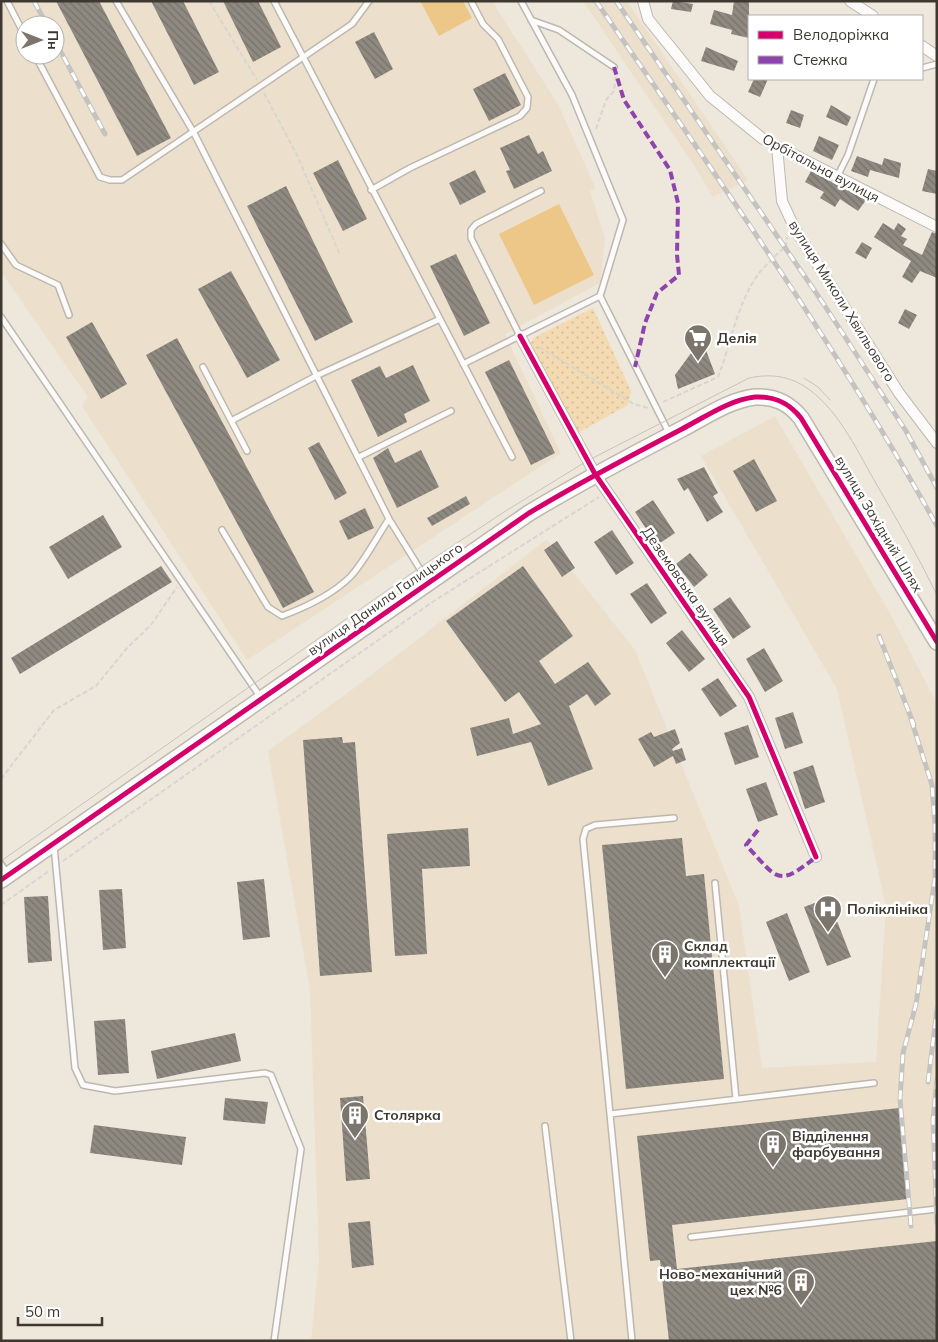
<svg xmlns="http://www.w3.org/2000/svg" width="938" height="1342" viewBox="0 0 938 1342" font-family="Mulish,sans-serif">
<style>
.built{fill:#ece0cd;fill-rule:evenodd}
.grass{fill:url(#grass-dots)}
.water{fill:#edc788}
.building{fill:url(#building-back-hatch)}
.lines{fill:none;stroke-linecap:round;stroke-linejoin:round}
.lane-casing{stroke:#bdb8af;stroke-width:8}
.street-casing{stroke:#bdb8af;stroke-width:12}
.secondary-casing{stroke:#bdb8af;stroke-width:18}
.path{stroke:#d7d5d2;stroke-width:2;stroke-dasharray:5 2.5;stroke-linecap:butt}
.lane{stroke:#fcfbfa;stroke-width:5}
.street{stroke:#fcfbfa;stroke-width:10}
.secondary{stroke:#fcfbfa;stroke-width:15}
.tram{stroke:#c5c3c0;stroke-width:1}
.rail-casing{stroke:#c5c3c0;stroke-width:5}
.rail{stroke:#fff;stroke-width:3;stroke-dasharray:9;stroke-linecap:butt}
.quiet{stroke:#8e44ad;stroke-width:4;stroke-dasharray:8 4;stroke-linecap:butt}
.cycleway-casing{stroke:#fff;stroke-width:8}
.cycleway{stroke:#d6006c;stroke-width:5}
.labels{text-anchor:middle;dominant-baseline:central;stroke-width:5;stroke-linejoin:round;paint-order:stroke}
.street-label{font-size:14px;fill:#3d3830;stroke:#fff}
.poi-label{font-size:14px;font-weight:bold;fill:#3d3830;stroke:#fff;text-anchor:start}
</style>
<defs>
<pattern id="grass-dots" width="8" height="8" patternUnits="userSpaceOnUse" patternTransform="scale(1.25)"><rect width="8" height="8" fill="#f4dab1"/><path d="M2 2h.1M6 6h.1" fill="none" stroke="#d2bc99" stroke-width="1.8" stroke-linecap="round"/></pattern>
<pattern id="building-back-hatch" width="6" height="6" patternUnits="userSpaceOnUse" patternTransform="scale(1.25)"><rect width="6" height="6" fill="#8f8a81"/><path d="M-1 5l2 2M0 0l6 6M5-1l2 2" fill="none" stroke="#76726a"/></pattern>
</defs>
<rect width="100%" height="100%" fill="#eee7dc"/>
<path class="built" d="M1,1H492L558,104L596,189L590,191L605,238L600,283L505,334L561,453L247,660L82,406L88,397L1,272ZM25,25H55V55H25Z
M583,1H627L748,180L713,197L693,164Z
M775,416L892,617L937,704V1341H311L319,1258L310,990L268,751L361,683L547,539L635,650L739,906L762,1068L876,1062L886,906L837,689L701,456Z"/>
<path class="grass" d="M593,308L631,391L628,405L576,434L530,344L535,337Z"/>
<path class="water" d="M420,1H463L472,18L439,36Z
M559,204L594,275L534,305L499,234Z"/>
<path class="building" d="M56,1H99L171,138L137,156Z
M151,1H183L219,72L194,85Z
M223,1H258L281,47L253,62Z
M673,1L693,4L691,12L671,9Z
M734,1H749V38L731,34L732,30L710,24L714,10L732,15Z
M374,32L393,69L375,79L355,42Z
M706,47L738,61L734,71L701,61Z
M505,73L521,105L489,121L473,89Z
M754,79H768L760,97L748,92Z
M831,105L851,117L847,126L826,117Z
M791,110L804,115L800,128L786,123Z
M529,135L538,154L543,151L552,171L514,189L506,171L510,170L500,148Z
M819,136L839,145L832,160L813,151Z
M857,156L882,165L884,158L901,163L899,178L870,170L868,177L851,171Z
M338,160L367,219L343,231L313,173Z
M928,169L937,171V194L922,191Z
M475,170L486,192L460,205L449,183Z
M811,171L866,200L858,211L840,199L835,207L820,198L824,192L805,182Z
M286,186L353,322L315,341L247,206Z
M883,223L894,230L898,223L906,229L901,236L907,239L903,245L922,255L932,232L937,234V278L920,271L912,283L902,277L911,261L874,237Z
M862,242L872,248L866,259L855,253Z
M456,254L490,323L464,336L430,266Z
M231,271L280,360L247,378L198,289Z
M905,309L917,315L909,329L898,323Z
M92,322L127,384L101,399L66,337Z
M177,338L314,592L283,608L146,355Z
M704,345L715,374L678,389L675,375L694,349Z
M509,360L555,453L531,465L485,372Z
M413,365L430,401L404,414L407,422L378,437L351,380L380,366L386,378Z
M319,442L347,493L335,500L308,448Z
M388,448L395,463L421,450L439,487L397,508L373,458Z
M754,459L777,501L756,512L733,471Z
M704,467L718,493L713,496L723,512L707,522L688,488L684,491L677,479Z
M466,496L470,504L432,526L427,518Z
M653,500L675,533L657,545L635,512Z
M365,508L374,528L348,540L339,521Z
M103,515L122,547L68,579L49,547Z
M612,530L634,563L616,575L594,542Z
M557,541L575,568L562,577L544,550Z
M690,553L708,575L694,587L676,564Z
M161,566L172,582L20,674L11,658Z
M523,566L573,636L539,661L555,684L588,662L611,694L595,706L587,694L569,706L593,769L548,786L531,742L477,756L470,728L509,718L513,734L541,724L519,692L505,702L446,621Z
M647,583L667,613L651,624L630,594Z
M730,597L751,627L733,639L713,609Z
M682,630L705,659L689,672L666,643Z
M764,648L783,681L765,692L746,659Z
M718,678L737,706L720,717L701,689Z
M793,712L803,743L785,749L775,718Z
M748,725L759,757L735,765L724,733Z
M675,729L680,743L672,749L673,751L682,748L686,760L676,764L673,756L654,767L638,739L651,732L654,737Z
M342,737L343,743L355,742L372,972L320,976L303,740Z
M813,765L825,802L805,809L793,772Z
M766,782L778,815L758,822L746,789Z
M468,828L470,866L422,869L427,954L395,956L387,834Z
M682,838L686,876L704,874L724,1079L626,1089L602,845Z
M264,879L270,937L243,940L237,882Z
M122,889L126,948L103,950L99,890Z
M48,896L52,961L28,963L24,897Z
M828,898L851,957L827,966L804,907Z
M787,913L810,972L789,981L766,922Z
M125,1019L129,1073L98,1075L94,1021Z
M235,1033L241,1061L157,1079L151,1051Z
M363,1096L370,1179L346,1181L340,1098Z
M225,1098L268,1102L265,1124L223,1120Z
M899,1108L908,1199L672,1225L677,1269L937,1241V1341H669L660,1260L650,1261L637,1136Z
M94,1125L186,1137L182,1165L90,1153Z
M370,1221L374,1265L352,1268L348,1223Z"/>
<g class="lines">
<g class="lane-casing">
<path id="lane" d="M7,1L25,36
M116,1L194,133L389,519L428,582
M274,1L512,457
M521,1L572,95L623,220L600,296L669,433
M531,20L559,30L614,67
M35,55L100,177L110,180H122L352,24L369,1
M922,68L937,64
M837,177L848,155L874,79
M371,190L410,168L520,116L527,108L528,97L498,39L483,24L471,1
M1,244L16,265L58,285L69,315
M1,317L261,698
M520,336L471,238V230L476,224L541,191
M463,364L600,296
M203,367L247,451
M231,421L318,375L440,319
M359,457L451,411
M222,530L268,607L282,616C306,607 332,595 350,577C363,564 378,535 389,519
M54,846L75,1068L83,1085L115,1091L265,1073L271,1075L301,1149L274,1341
M1,864L8,875
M715,883L736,1099
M610,1114L583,839L586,829L595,825L674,818
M545,1126L571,1341
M691,1237L937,1209
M632,1341L610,1114L874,1083"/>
</g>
<g class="street-casing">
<path id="street" d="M643,1L648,19L710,96L763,139L937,227
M850,1L873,16
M922,46L937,56
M777,147L782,201L795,229L899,393L937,443
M520,336L595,474L749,697L816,857"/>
</g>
<g class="secondary-casing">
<path id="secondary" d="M1,880L529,513C579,483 630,456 682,429C705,417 729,400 755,397C775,396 789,403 801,418L937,642"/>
</g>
<path class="path" d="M209,1L257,80
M264,93L297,155L340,255
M596,129L606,100L614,91L616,76
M539,347L634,404L648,408
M663,402L718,377C731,344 737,303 759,273C767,264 777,254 786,246L787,237
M1,779L54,710L96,686L127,648L151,625L177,587
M63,861L434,601L599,497
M1,905L49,871"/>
<use href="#lane" class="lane"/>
<use href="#street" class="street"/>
<use href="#secondary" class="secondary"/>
<path class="tram" d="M804,378L818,387L830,400
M1,861L419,568L504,512L587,461L749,378C768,374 786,375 804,386C836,406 856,448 874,480C896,518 918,556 937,595"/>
<g class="rail-casing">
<path id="rail" d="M34,1L47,25
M596,1C714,173 835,343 937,526
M616,1L823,303L906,431L937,488
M55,41L105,134
M879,636L914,725
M911,719L932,785L935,825V878L916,1004L903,1053L900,1099L911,1226
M937,1080L933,1120L937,1223
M928,1082L937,1009"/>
</g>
<use href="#rail" class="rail"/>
<path class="quiet" d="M614,67L624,100L670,170L678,203L677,255L679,275L657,293L645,323L635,367
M758,830L746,845C778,879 777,888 816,857"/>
<g class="cycleway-casing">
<path id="cycleway" d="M520,336L595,474L749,697L816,857
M1,880L529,513C579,483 630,456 682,429C705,417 729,400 755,397C775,396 789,403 801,418L937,642"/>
</g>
<use href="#cycleway" class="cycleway"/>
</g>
<defs>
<g id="supermarket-pin" transform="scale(1.4375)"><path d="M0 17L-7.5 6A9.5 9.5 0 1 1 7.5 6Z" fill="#7b756c" stroke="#fff"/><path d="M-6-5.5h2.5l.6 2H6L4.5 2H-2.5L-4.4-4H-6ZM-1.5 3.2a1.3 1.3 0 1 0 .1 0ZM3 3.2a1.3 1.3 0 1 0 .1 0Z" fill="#fff"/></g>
<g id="hospital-pin" transform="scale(1.4375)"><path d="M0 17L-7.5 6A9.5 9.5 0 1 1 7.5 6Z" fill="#7b756c" stroke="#fff"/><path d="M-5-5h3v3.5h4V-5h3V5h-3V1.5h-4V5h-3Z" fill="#fff"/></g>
<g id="building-pin" transform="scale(1.4375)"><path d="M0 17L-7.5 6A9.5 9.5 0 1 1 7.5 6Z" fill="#7b756c" stroke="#fff"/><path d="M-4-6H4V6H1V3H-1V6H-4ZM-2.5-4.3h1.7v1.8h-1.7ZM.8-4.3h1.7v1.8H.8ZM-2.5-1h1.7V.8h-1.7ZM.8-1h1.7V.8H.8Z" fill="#fff"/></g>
</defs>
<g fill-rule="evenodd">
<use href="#supermarket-pin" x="698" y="338"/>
<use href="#hospital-pin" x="828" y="909"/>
<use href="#building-pin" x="665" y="954"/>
<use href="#building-pin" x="355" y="1115"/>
<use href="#building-pin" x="773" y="1144"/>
<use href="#building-pin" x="801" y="1282"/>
</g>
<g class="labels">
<g class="street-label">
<text transform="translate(821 168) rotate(28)">Орбітальна вулиця</text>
<text transform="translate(842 301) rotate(58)">вулиця Миколи Хвильового</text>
<text transform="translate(879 524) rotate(59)">вулиця Західний Шлях</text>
<text transform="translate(686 586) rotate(55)">Деземовська вулиця</text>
<text transform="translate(385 599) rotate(-35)">вулиця Данила Галицького</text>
</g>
<g class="poi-label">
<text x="717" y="338">Делія</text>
<text x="847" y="909">Поліклініка</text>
<text x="684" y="946">Склад<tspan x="684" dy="16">комплектації</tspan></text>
<text x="374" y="1115">Столярка</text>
<text x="792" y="1136">Відділення<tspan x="792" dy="16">фарбування</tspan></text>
<text x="782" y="1274" text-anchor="end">Ново-механічний<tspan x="782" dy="16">цех №6</tspan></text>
</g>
</g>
<rect width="938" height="1342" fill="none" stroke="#3d3830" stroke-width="5"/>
<rect x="748" y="15" width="175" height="65" fill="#ffffff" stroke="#b1afac"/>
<rect x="758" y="31" width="25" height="8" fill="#d6006c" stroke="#b1afac"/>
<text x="793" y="40" font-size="15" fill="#3d3830">Велодоріжка</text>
<rect x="758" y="56" width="25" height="8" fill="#8e44ad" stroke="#b1afac"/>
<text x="793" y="65" font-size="15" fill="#3d3830">Стежка</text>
<g transform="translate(40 40) rotate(90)"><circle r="24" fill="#ffffff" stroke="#b1afac"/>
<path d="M0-4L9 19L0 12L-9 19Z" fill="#7b756c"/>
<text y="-8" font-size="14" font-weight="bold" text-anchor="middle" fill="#3d3830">Пн</text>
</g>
<path d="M18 1317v8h84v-8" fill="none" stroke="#3d3830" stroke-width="2.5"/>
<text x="25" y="1317" font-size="15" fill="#3d3830" stroke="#ffffff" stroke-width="4" paint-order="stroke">50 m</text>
</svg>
